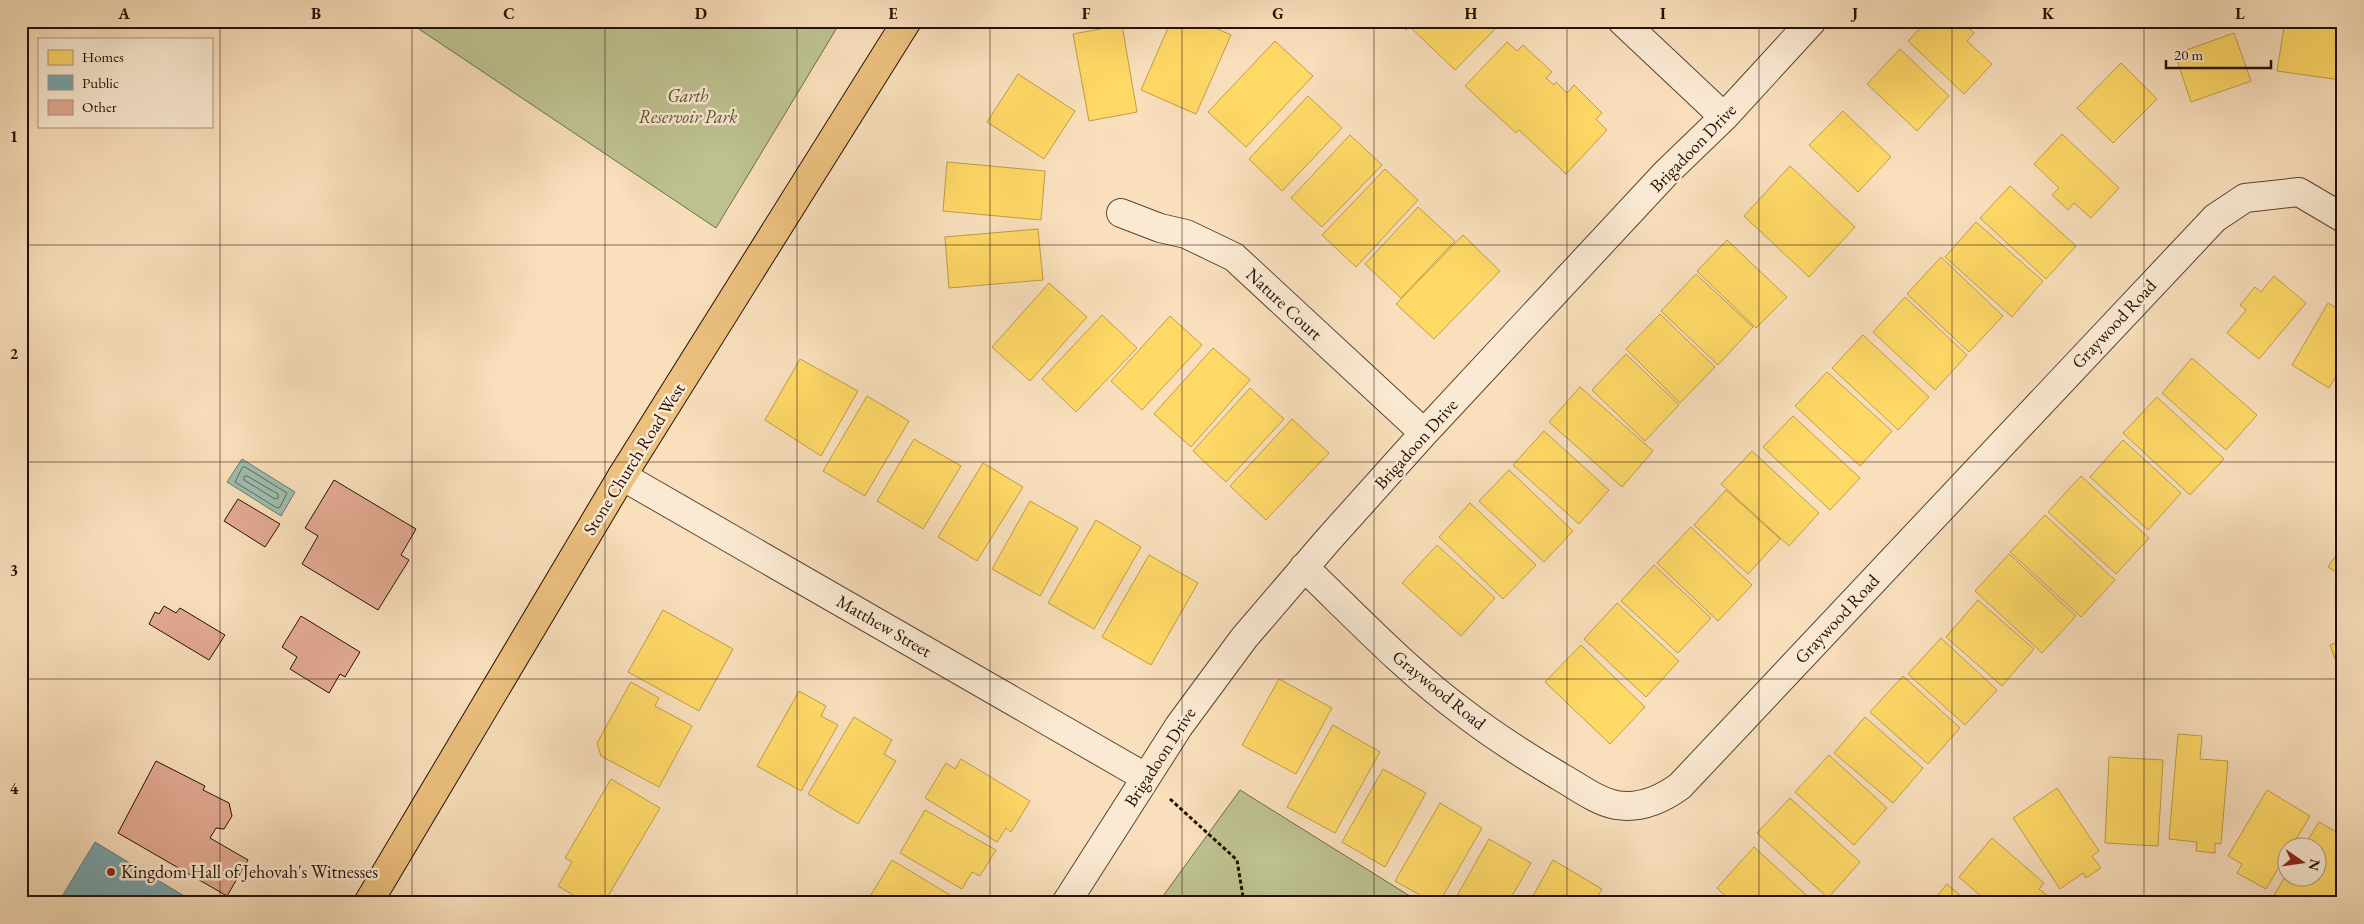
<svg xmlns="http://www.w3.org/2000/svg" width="2364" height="924" font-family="'EB Garamond',serif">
	<rect width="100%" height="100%" fill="#f9dfbc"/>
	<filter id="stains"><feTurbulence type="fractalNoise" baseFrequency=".004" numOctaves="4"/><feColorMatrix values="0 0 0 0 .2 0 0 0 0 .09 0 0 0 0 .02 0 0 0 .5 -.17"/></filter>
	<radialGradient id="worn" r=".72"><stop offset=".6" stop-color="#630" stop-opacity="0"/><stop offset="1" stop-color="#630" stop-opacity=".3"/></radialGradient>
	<path fill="#bec291" stroke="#72694a" d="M407,21h434l-125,207z
		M1240,790l181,113h-263z"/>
	<path fill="#9ebdaf" stroke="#6e786b" d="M242,459l53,33 -14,24 -54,-34z"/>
	<path fill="#ffd966" stroke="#be9d49" d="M1171,21h29l31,14 -35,79 -55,-24z
		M1397,21h96l5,5 -43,44 -46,-44 -3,4z
		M1927,21h20l5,5 5,-5h5l12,12 -7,8 25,23 -28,30 -56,-53z
		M2285,21l58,9 -2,50 -64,-9z
		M1122,25l15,87 -48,9 -16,-87z
		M2234,33l17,48 -60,21 -16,-48z
		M1275,41l38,35 -67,71 -38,-35z
		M1507,42l10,9 6,-6 29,27 -6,6 8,7 2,-3 11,11 7,-8 28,28 -6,6 11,11 -41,44 -47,-44 -3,3 -51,-47z
		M1900,49l49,47 -32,35 -50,-47z
		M2121,63l36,36 -44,44 -36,-35z
		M1018,74l57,37 -31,48 -57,-37z
		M1308,96l34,32 -60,63 -33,-32z
		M1843,111l48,46 -33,35 -49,-47z
		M2062,134l57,54 -28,30 -17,-15 -6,7 -16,-15 7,-7 -25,-24z
		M1350,135l32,30 -60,62 -31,-29z
		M947,162l98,9 -4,49 -98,-9z
		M1790,166l65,61 -46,50 -65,-61z
		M1385,169l33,31 -62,67 -34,-32z
		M2010,186l66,60 -30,33 -66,-61z
		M1418,207l37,34 -54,57 -36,-34z
		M1976,222l67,59 -31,36 -67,-60z
		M1038,229l5,51 -94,8 -4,-51z
		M1463,235l37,36 -66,68 -38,-35z
		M1727,240l60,57 -31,31 -59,-57z
		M1941,257l62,59 -34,36 -62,-58z
		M1696,274l57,53 -35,38 -57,-54z
		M2274,276l32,27 -47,56 -32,-26 19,-23 -6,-5 15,-18 6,5z
		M1049,283l38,34 -57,64 -38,-34z
		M1905,297l62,58 -32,35 -62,-58z
		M2328,303l15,9v52l-14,24 -37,-23z
		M1660,314l55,53 -35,36 -54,-54z
		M1102,315l35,33 -61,64 -34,-33z
		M1170,316l32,29 -60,65 -31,-29z
		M1863,335l66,62 -31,33 -66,-62z
		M1213,348l37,32 -59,67 -37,-33z
		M1626,354l53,51 -34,36 -53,-51z
		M2192,358l65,57 -31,35 -64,-57z
		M800,359l58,32 -37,65 -56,-36z
		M1827,372l65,59 -32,35 -65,-60z
		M1580,387l73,64 -31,36 -73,-65z
		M1250,388l34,31 -58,63 -33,-31z
		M867,396l42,25 -44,75 -42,-25z
		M2157,397l67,62 -34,36 -67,-62z
		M1793,416l67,62 -30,32 -67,-63z
		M1292,419l37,34 -63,67 -36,-34z
		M1544,431l65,59 -30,34 -66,-59z
		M914,439l47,27 -38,63 -46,-28z
		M2123,440l58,53 -33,37 -58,-53z
		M1752,451l67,62 -30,33 -68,-62z
		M983,463l40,24 -46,74 -39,-24z
		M1509,470l64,61 -29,31 -65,-61z
		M2081,476l68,62 -33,36 -68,-62z
		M1726,490l54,49 -32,35 -54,-49z
		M1030,501l48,27 -38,68 -48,-27z
		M1470,503l66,62 -33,34 -64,-62z
		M2045,515l70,65 -34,37 -71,-65z
		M1096,520l45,27 -47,82 -46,-26z
		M1691,527l61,58 -34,36 -61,-58z
		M1437,545l58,53 -34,38 -59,-53z
		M2343,545v31l-15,-9z
		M2009,554l67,62 -34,37 -67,-62z
		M1149,555l49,28 -47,82 -49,-28z
		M1654,565l57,53 -33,35 -57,-52z
		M1978,600l56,49 -32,37 -56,-49z
		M1617,603l62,58 -33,36 -62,-58z
		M663,610l70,39 -34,62 -71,-39z
		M1941,638l56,52 -32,35 -57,-51z
		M2343,640v41l-13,-36z
		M1581,645l64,62 -35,37 -65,-62z
		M1903,676l57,52 -32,36 -58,-52z
		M1279,679l53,29 -36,66 -54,-29z
		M631,682l28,16 -4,8 37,20 -33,61 -58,-31 -4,-13z
		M799,691l27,15 -5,10 17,9 -37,66 -44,-25z
		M854,717l38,23 -8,14 12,7 -38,63 -50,-30z
		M1865,717l58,51 -30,35 -59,-50z
		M1333,725l47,27 -45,81 -48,-26z
		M2178,734l24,2 -2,23 28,2 -7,83 -6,-1v10l-19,-2 1,-9 -28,-3z
		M1829,755l58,53 -33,37 -59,-53z
		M2109,757l54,3 -5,86 -53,-3z
		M961,759l69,42 -19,31 -5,-4 -9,14 -72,-44 21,-35 9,6z
		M1383,769l43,24 -41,74 -43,-25z
		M611,779l49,29 -56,95h-17l-29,-17 14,-24 -7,-4z
		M2057,788l42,63 -7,5 9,12 -15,10 -3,-5 -23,16 -47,-71z
		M2267,790l43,26 -18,30h-6v9l-20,34 -29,-16 5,-9 -14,-8z
		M1790,798l70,64 -32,36 -71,-65z
		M1440,803l42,25 -43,75h-5l-39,-22z
		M925,810l71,40 -16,26 -8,-4 -10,17 -62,-36z
		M2319,822l24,14v53l-9,14h-15l-5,-4 -2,4h-34l-6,-4 14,-24 30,1v-30h-12z
		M1992,838l52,45 -5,6 9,7 -6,7h-53l-30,-26z
		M1489,839l42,24 -23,40h-55z
		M1754,847l61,56h-82l-16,-15z
		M892,860l71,43h-97z
		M1553,860l49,29 -8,14h-65z
		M1947,884l22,19h-38z"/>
	<path fill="#76a5af" stroke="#5e787c" d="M95,842l99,60v1h-136z"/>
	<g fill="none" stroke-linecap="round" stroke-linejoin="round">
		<path stroke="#62665a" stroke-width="1" d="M245,467l42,26 -7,14 -3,1 -42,-26 7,-14z
			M247,476l31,18v4l-3,1 -31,-19v-3z"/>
	</g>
	<path fill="#e3aa93" stroke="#251004" d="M334,480l82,49 -15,26 8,5 -31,50 -76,-46 16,-28 -13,-8z
		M238,499l42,25 -15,23 -41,-26z
		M164,606l12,7 4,-5 45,27 -16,25 -60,-36 6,-12 4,2z
		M301,616l59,36 -15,25 -5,-3 -11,19 -39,-24 7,-12 -15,-10z
		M156,761l49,25 -2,4 26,13 3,13 -8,13 -8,-1 -6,10 38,22 -21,36 -109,-63z"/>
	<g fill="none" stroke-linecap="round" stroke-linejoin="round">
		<g stroke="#5a4432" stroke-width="30">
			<path id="minor" d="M1622,21l102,96
				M1121,213l39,15 26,6 48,23 190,176
				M622,476l523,301
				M1304,567c52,50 102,103 160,146 30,23 63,44 95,63 18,10 37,25 57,29 24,4 45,-5 64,-19l535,-568 30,-20 54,-6 44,26
				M1066,903l113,-177 65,-88 84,-98 96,-107 242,-260 58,-56 88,-96"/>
		</g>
		<g stroke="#251004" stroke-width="30">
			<path id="major" d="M368,903l254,-427 285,-455"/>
		</g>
		<path stroke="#251004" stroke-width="3" stroke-dasharray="4 2.5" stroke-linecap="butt" d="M1170,799l67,61 7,43"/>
		<use href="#minor" stroke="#fbead3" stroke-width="28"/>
		<use href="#major" stroke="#ecc07e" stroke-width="28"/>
	</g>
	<path fill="none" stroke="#251004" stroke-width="1" stroke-opacity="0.55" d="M220,21v882M412,21v882M605,21v882M797,21v882M990,21v882M1182,21v882M1374,21v882M1567,21v882M1759,21v882M1952,21v882M2144,21v882M21,245h2322M21,462h2322M21,679h2322"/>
	<circle fill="#8f2418" stroke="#fbead3" stroke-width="2" cx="111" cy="872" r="5"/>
	<g text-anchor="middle" stroke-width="5" stroke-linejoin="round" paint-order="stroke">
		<g font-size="18" font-style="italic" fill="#5b4e35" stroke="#fbead3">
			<text x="688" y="102">Garth<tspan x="688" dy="21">Reservoir Park</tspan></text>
		</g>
		<g font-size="18" fill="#251004" stroke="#fbead3">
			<text transform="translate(1693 148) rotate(-46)" y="6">Brigadoon Drive</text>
			<text transform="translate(1284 304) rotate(43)" y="6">Nature Court</text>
			<text transform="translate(2114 324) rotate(-47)" y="6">Graywood Road</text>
			<text transform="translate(1416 444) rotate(-48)" y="6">Brigadoon Drive</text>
			<text transform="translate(634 459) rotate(-58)" y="6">Stone Church Road West</text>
			<text transform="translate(1837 619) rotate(-47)" y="6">Graywood Road</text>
			<text transform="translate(884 626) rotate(30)" y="6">Matthew Street</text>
			<text transform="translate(1439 690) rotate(39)" y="6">Graywood Road</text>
			<text transform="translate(1160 757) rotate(-57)" y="6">Brigadoon Drive</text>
		</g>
		<g font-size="18" fill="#251004" stroke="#fbead3" text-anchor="start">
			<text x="121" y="878">Kingdom Hall of Jehovah's Witnesses</text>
		</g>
	</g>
	<rect width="2364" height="924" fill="none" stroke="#f9dfbc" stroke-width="55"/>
	<rect x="38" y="38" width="175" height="90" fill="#fbead3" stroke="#a59380"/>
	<rect x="48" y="50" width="25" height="15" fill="#ffd966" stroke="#a59380"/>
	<text x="82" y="62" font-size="15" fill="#251004">Homes</text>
	<rect x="48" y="75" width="25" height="15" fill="#76a5af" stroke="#a59380"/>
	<text x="82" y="88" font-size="15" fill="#251004">Public</text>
	<rect x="48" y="100" width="25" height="15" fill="#e3aa93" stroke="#a59380"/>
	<text x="82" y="112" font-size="15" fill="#251004">Other</text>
	<g transform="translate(2302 862) rotate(103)"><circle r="24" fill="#fbead3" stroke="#a59380"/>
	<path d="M0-4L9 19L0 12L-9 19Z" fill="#8f2418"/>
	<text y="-8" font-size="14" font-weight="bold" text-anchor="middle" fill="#251004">N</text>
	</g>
	<path d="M2166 60v8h105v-8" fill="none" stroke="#251004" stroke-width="2.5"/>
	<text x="2174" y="60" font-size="15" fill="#251004" stroke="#fbead3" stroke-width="4" paint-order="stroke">20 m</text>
	<rect x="28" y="28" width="2308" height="868" fill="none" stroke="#251004" stroke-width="2"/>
	<g font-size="16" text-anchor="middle" font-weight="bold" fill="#251004">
		<text x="124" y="19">A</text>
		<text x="316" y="19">B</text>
		<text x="509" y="19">C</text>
		<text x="701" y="19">D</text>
		<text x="893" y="19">E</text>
		<text x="1086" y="19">F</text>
		<text x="1278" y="19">G</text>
		<text x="1471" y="19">H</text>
		<text x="1663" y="19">I</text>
		<text x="1855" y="19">J</text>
		<text x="2048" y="19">K</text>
		<text x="2240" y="19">L</text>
		<text x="14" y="142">1</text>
		<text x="14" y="359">2</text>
		<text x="14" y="576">3</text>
		<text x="14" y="794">4</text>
	</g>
	<rect width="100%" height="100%" filter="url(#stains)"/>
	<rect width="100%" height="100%" fill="url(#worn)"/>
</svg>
